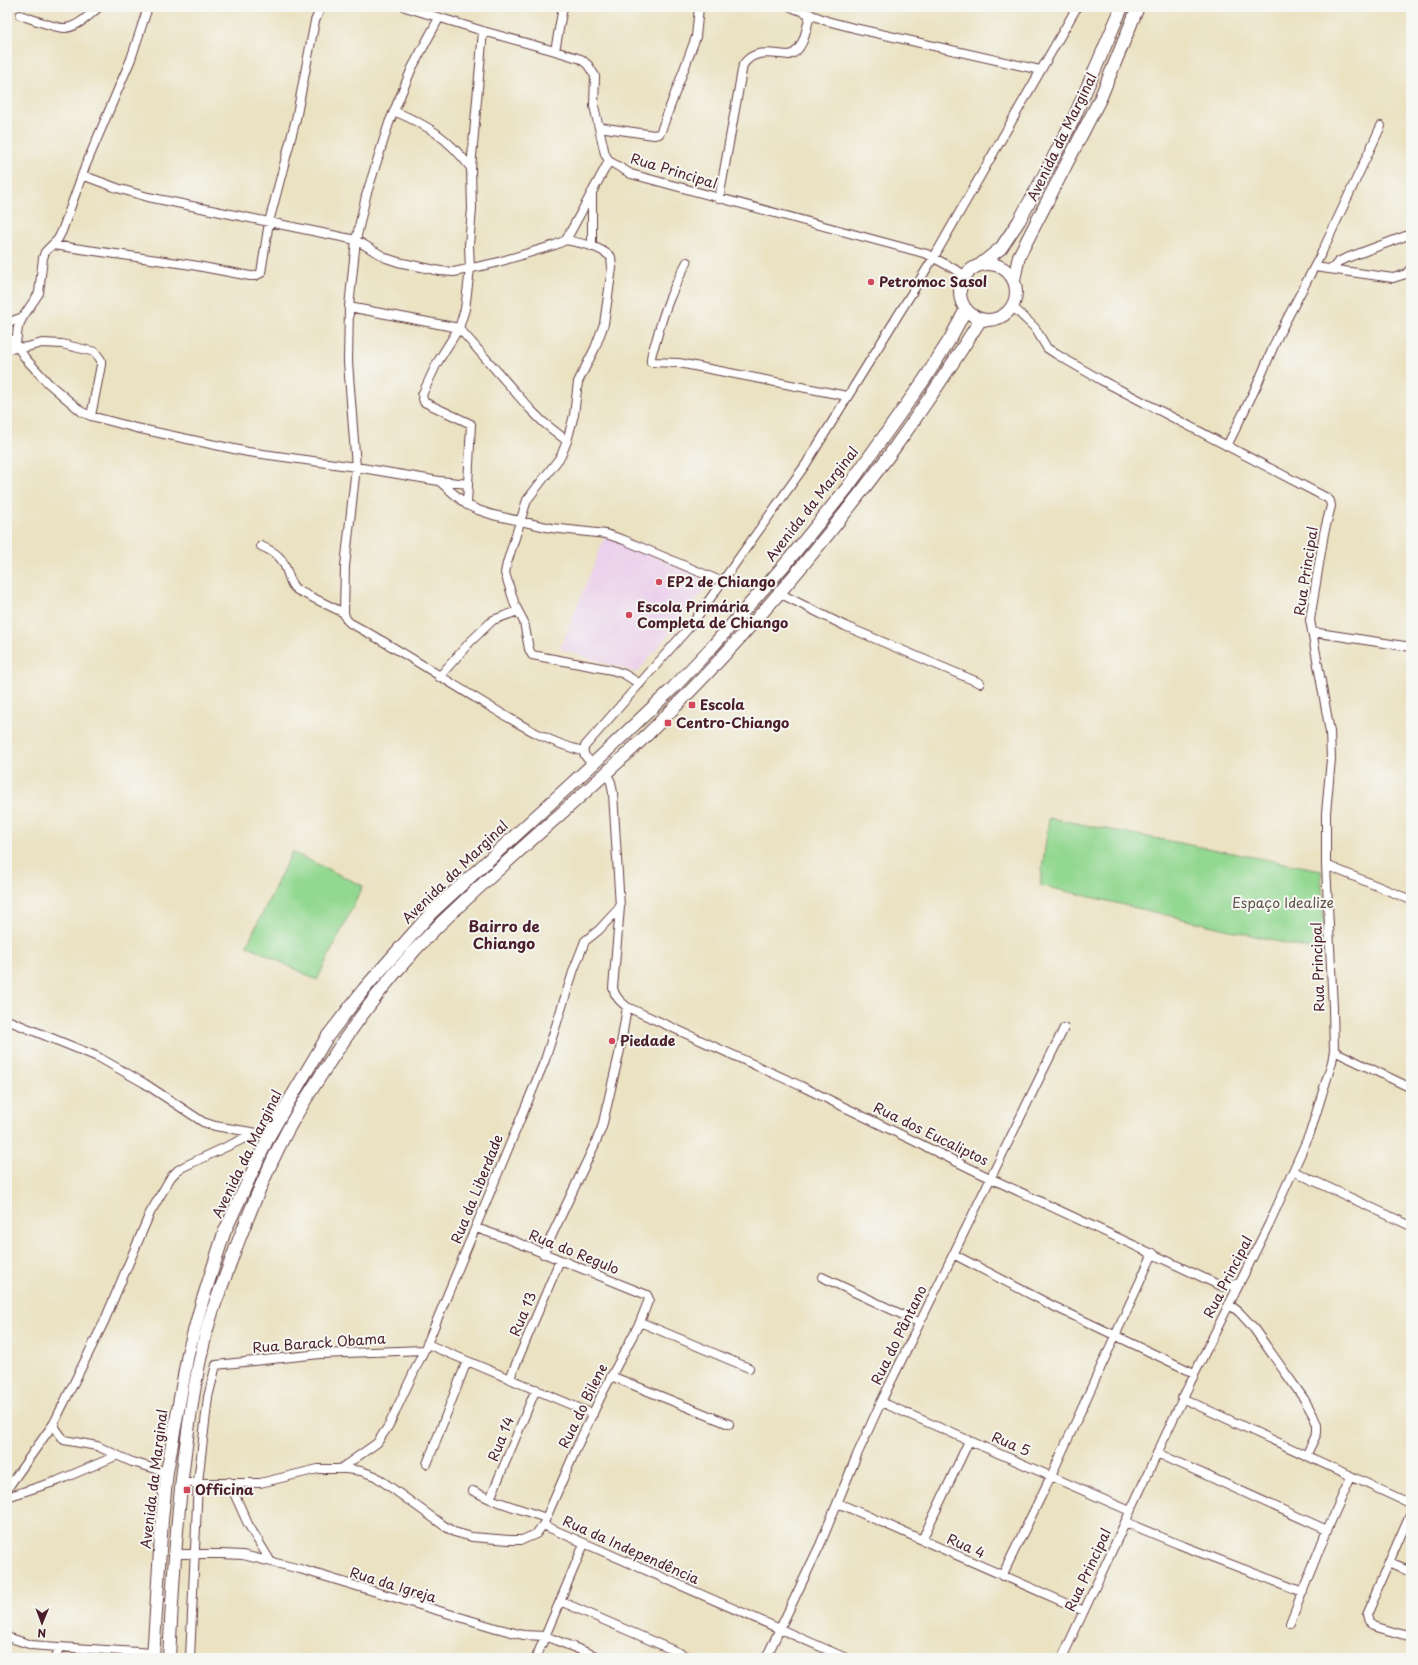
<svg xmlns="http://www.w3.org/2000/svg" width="1418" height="1665" font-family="'Playpen Sans',sans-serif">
	<rect width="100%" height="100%" fill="#f6f6f2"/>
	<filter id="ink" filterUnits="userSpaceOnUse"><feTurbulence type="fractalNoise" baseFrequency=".025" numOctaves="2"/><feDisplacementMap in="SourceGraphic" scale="8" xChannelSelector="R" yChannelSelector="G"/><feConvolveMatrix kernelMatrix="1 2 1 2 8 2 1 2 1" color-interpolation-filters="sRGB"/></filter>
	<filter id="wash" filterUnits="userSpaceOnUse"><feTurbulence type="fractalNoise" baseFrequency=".012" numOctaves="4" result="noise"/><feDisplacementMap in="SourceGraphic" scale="16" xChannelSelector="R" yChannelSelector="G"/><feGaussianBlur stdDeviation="0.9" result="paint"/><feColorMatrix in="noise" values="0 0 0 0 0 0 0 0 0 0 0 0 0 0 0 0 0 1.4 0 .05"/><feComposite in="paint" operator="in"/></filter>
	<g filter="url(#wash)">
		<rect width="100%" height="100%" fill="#ebe2c2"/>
		<path fill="#ebd1eb" d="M605,536l107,45 -75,92 -77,-24z"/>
		<path fill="#93d891" stroke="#6e7c5e" d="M1049,818l272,52 5,83 -286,-68z
			M292,852l71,34 -46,94 -70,-35z"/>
	</g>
	<g filter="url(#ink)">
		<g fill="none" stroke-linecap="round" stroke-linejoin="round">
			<g stroke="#623c42" stroke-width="10">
				<path id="street" d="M405,7l78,24 72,20 26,8 7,6 7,11 -1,30 11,48 4,7 22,13 296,80 38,21
					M791,7l36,14 27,7 186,42
					M20,15c9,3 37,14 45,13 13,-1 24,-13 34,-21
					M439,18l-27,50 -23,55 -23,73 -10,44 -7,67 -1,55 8,105 -11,99 -1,47 2,6 4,4c48,25 93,56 139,83 30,18 60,37 94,45
					M555,51l8,-44
					M394,111c35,15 53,26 77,57
					M599,127l55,8 5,-1 2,-3 35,-94 3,-30
					M82,175l35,13 31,9 208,43 30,18 12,4 42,9 14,1 41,-9 60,-18 11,-5 43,-79
					M592,192v55
					M719,199l24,-134c11,-17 29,-11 46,-10 15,-3 18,-29 21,-41
					M566,240c15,3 33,6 45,17l1,11 -8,56 -9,24 -17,34 -4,33 -7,26 -6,15 -34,44 -20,63 -2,10 10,32 9,17 5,27 3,6 80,15 12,4 16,10
					M53,245l139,20 58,11h5l6,-3 8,-51 27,-103 19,-98 6,-14
					M687,262c-15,28 -23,48 -31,79 -2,6 -6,15 -5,21l28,1 168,33
					M1315,267l78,11 13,-4 5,-6
					M1332,269l6,-7 6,-3 67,-25
					M1012,306l23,22 12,20 9,6 45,26 226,118 3,3 1,5 -7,27 -14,87 20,112 1,27 -5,54v52l7,143 1,43 -2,11 -22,71 -17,38 -24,53 -80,161 -127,273
					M349,307l110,21 71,81 13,13 24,19
					M7,323l16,-6
					M7,337l9,7 9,14 23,25 34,29 9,4 45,12 112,24 108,15 83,14 28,24 11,5 15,5 58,13 55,6 18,6 99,42
					M16,344l2,-17 5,-10 16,-24 4,-35 2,-6 13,-13 4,-8 23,-64 46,-108 17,-52
					M7,349l20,-2 15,-4 20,1 33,8 6,8v5l-10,51
					M1227,446l30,-61 21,-49 44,-84 59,-126
					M440,481l28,3
					M467,505l4,-81 -47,-22 -2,-7 15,-32 22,-35 6,-19 5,-40 -1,-24 3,-36 -1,-41 12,-137
					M261,546c18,8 22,12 28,31 2,6 3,9 8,13l47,23
					M779,593l66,33 135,57
					M1312,632l99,15
					M439,677l31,-35 23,-22 25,-9
					M593,764c-6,-6 -12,-9 -8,-18l107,-122 114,-160 128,-207 143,-250
					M606,773l5,9 2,11 7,114 -7,81c2,9 7,13 14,19l174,79 189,92 233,109
					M1326,865l85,35
					M7,1020l91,37 46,26 59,39 12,4 42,7
					M1334,1051l77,37
					M1293,1171l118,55
					M543,1254l52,-110 7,-17 18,-77 7,-43
					M953,1254l98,51 143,68
					M822,1277l98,46
					M1223,1287l17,-4
					M1229,1304l10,8 13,14 52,73 9,16 4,10v8l-11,23
					M640,1322l109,46
					M427,1344l166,70
					M611,1376l118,48
					M510,1378l50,-118
					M1182,1398l229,106
					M881,1402l249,109
					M54,1423l2,6 8,11 33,6 35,16 35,10
					M1157,1453l170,77
					M427,1464l40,-103
					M340,1469l37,-26 12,-18 38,-81 118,-284 29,-91 11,-28 14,-11 20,-22
					M229,1482l19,42 23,38
					M180,1483h80l58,-14h28l15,2 14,5 68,49 11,7 18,5 37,3h13l14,-6 7,-9 37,-85 23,-48 37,-70 9,-23 -2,-4 -136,-55 -35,-12
					M7,1489l47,-66 50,-101 46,-109 21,-36 7,-7 7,-4 71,-33
					M473,1491l17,8 56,19
					M7,1497l50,-16 59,-25
					M490,1499l46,-110
					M838,1503l246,108
					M1411,1512l-45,103 2,8 5,3 38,11
					M1125,1522l53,22 125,48
					M543,1525l303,133
					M922,1540l47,-99
					M174,1554h46l23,1 57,14 196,59 27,7 22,1 56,22
					M1389,1562l22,9
					M1002,1576l49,-100 102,-223
					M560,1601l131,57
					M1290,1623l37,-93 24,-53
					M7,1637l25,8 11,1 110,7
					M56,1658l3,-11
					M190,1658l8,-176 10,-85 8,-32 104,-11 104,-4
					M536,1658l48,-114
					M766,1658l54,-113 37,-90 24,-53 183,-374"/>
			</g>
			<g stroke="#623c42" stroke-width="14">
				<path id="primary" d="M981,264l20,-16 18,-27 22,-40 32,-61 49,-113
					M960 292a28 28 0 1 1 56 0a28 28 0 1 1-56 0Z
					M1014,280l5,-24 81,-157 38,-92
					M153,1658l9,-138 5,-48 21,-119 14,-51 22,-69 45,-97 20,-35 38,-64 37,-48 68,-77 161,-148 80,-76 38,-40 76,-86 60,-74 77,-108 26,-41 16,-30
					M169,1658c4,-76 8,-151 19,-227 5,-37 11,-75 22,-112 5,-18 13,-35 19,-53 16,-43 33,-86 54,-127 12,-24 27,-47 42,-70 32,-50 68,-98 110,-140 70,-69 146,-130 216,-198 86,-85 167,-180 239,-277 32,-44 62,-89 91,-135"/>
			</g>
			<use href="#street" stroke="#fff" stroke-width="8"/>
			<use href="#primary" stroke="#fff" stroke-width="12"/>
		</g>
	</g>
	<g fill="#d1495b" stroke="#f6f6f2" stroke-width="1.5">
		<circle cx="871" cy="282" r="4"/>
		<circle cx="659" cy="582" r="4"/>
		<circle cx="629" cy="615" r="4"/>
		<rect x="688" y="701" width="8" height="8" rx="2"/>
		<rect x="664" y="719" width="8" height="8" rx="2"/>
		<circle cx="612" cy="1041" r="4"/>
		<rect x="183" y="1486" width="8" height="8" rx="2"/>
	</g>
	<g text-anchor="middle" stroke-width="4" stroke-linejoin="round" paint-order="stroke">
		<g font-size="14" fill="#4a1f2b" stroke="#f6f6f2">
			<text transform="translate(1062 137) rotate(-64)" y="5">Avenida da Marginal</text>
			<text transform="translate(674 171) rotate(17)" y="5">Rua Principal</text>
			<text transform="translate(812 504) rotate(-52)" y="5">Avenida da Marginal</text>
			<text transform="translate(1306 571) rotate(-81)" y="5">Rua Principal</text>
			<text transform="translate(455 872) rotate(-44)" y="5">Avenida da Marginal</text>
			<text transform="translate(1318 967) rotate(-92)" y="5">Rua Principal</text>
			<text transform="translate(931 1134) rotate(26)" y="5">Rua dos Eucaliptos</text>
			<text transform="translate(247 1154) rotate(-64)" y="5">Avenida da Marginal</text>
			<text transform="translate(477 1189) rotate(-68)" y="5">Rua da Liberdade</text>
			<text transform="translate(574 1252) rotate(22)" y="5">Rua do Regulo</text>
			<text transform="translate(1228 1277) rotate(-63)" y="5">Rua Principal</text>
			<text transform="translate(523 1314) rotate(-67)" y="5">Rua 13</text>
			<text transform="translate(899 1335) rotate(-64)" y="5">Rua do Pântano</text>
			<text transform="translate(319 1343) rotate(-4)" y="5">Rua Barack Obama</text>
			<text transform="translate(583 1406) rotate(-64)" y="5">Rua do Bilene</text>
			<text transform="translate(501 1439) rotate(-68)" y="5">Rua 14</text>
			<text transform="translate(1011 1444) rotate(23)" y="5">Rua 5</text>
			<text transform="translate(154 1479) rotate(-83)" y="5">Avenida da Marginal</text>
			<text transform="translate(966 1546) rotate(24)" y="5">Rua 4</text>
			<text transform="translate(631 1550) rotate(24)" y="5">Rua da Independência</text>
			<text transform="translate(1088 1570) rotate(-65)" y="5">Rua Principal</text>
			<text transform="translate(393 1585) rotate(17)" y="5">Rua da Igreja</text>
		</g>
		<g font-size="14" font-weight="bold" fill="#4a1f2b" stroke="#f6f6f2" text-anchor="start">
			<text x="879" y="287">Petromoc Sasol</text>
			<text x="667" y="587">EP2 de Chiango</text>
			<text x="637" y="612">Escola Primária<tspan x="637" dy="16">Completa de Chiango</tspan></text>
			<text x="700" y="710">Escola</text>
			<text x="676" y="728">Centro-Chiango</text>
			<text x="620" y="1046">Piedade</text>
			<text x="195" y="1495">Officina</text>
		</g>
		<g font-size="14" fill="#60564a" stroke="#f6f6f2">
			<text x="1283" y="908">Espaço Idealize</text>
		</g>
		<g font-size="15" font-weight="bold" fill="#4a1f2b" stroke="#f6f6f2">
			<text x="504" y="932">Bairro de<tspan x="504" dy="17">Chiango</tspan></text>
		</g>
	</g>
	<rect width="1418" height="1665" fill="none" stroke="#f6f6f2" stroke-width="24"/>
	<g transform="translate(42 1623) rotate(181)" stroke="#f6f6f2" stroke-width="3" paint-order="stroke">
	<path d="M0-3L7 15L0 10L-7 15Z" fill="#4a1f2b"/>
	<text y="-6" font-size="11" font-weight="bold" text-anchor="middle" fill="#4a1f2b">N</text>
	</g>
</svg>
